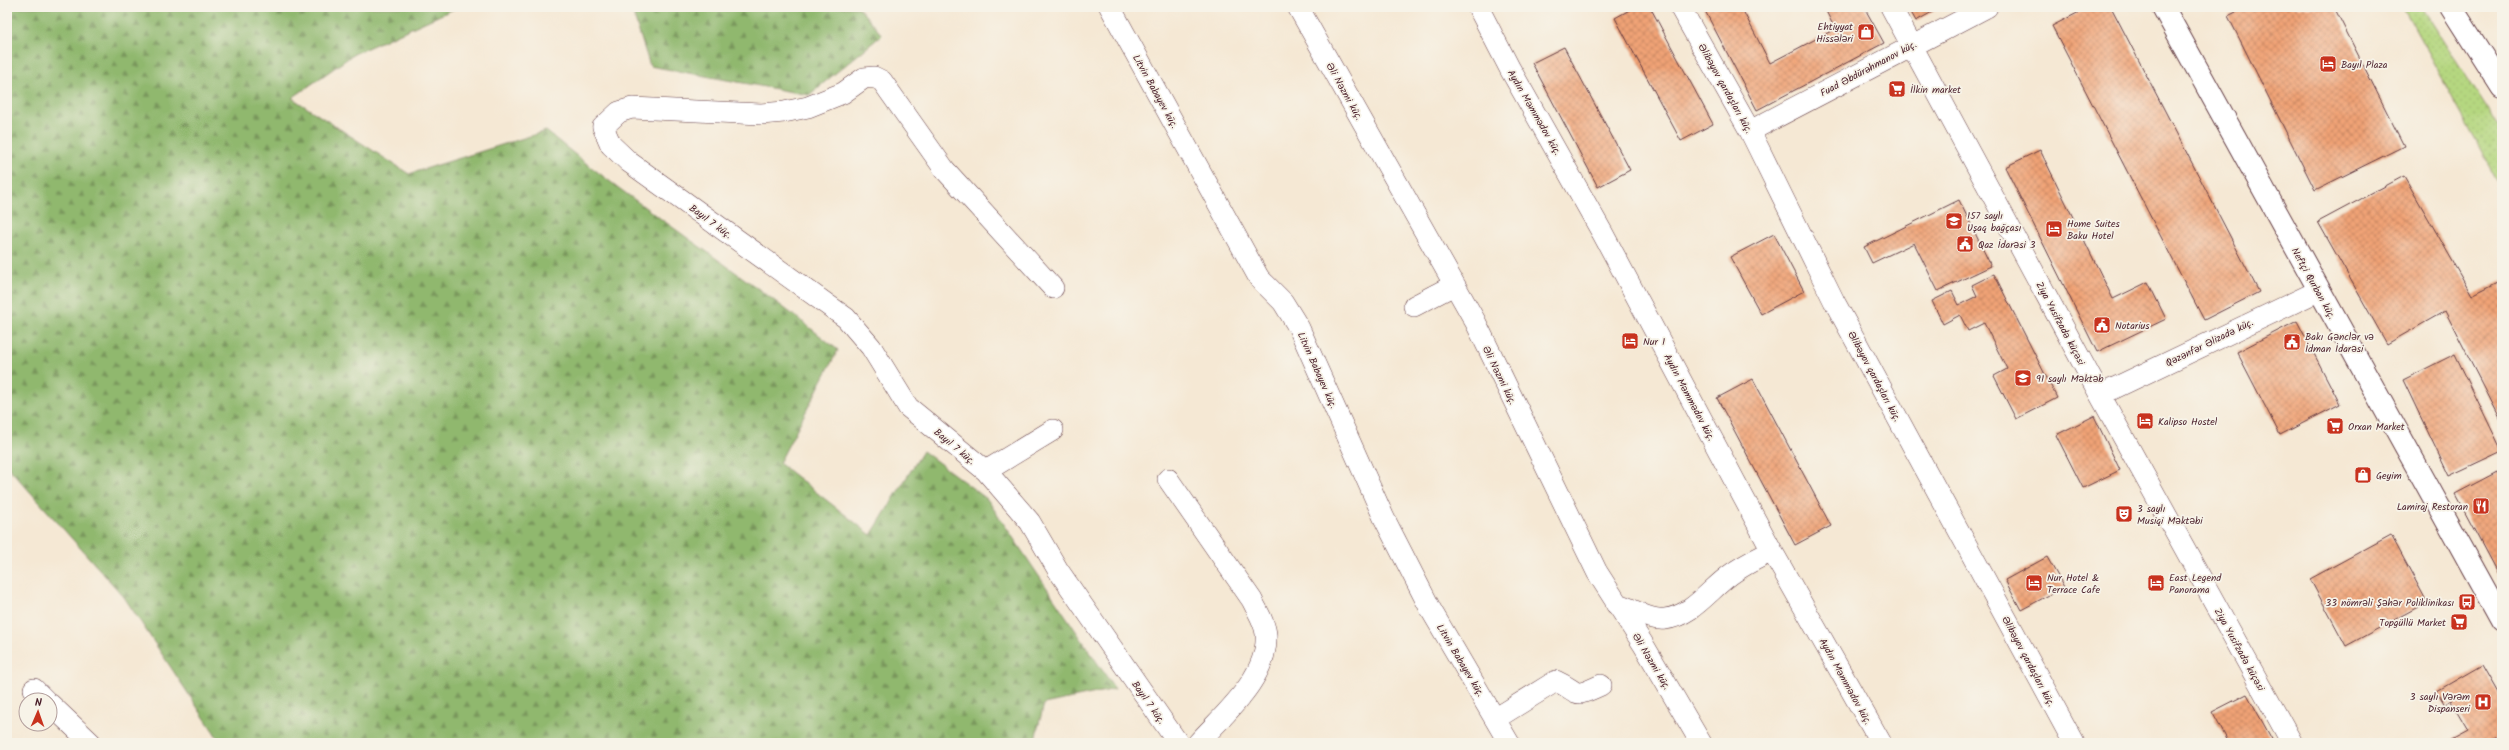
<svg xmlns="http://www.w3.org/2000/svg" width="2509" height="750" font-family="Kalam,sans-serif">
	<defs>
		<pattern id="grass-dots" width="8" height="8" patternUnits="userSpaceOnUse"><rect width="8" height="8" fill="#b5d780"/><path d="M2 2h.1M6 6h.1" fill="none" stroke="#9db86f" stroke-width="1.8" stroke-linecap="round"/></pattern>
		<pattern id="forest-firs" width="22" height="20" patternUnits="userSpaceOnUse"><rect width="22" height="20" fill="#90b86e"/><path d="M5 1l3.5 6h-7zM16 11l3.5 6h-7z" fill="#78955b"/></pattern>
		<pattern id="building-cross-hatch" width="8" height="8" patternUnits="userSpaceOnUse"><rect width="8" height="8" fill="#f0a376"/><path d="M0 0l8 8M0 8l8-8" fill="none" stroke="#c48461"/></pattern>
	</defs>
	<rect width="100%" height="100%" fill="#f7f3e8"/>
	<filter id="ink" filterUnits="userSpaceOnUse"><feTurbulence type="fractalNoise" baseFrequency=".025" numOctaves="2"/><feDisplacementMap in="SourceGraphic" scale="8" xChannelSelector="R" yChannelSelector="G"/><feConvolveMatrix kernelMatrix="1 2 1 2 8 2 1 2 1" color-interpolation-filters="sRGB"/></filter>
	<filter id="wash" filterUnits="userSpaceOnUse"><feTurbulence type="fractalNoise" baseFrequency=".012" numOctaves="4" result="noise"/><feDisplacementMap in="SourceGraphic" scale="16" xChannelSelector="R" yChannelSelector="G"/><feGaussianBlur stdDeviation="0.9" result="paint"/><feColorMatrix in="noise" values="0 0 0 0 0 0 0 0 0 0 0 0 0 0 0 0 0 1.4 0 .05"/><feComposite in="paint" operator="in"/></filter>
	<g filter="url(#wash)">
		<rect width="100%" height="100%" fill="#f5e8d4"/>
		<path fill="url(#grass-dots)" stroke="#807b56" d="M2403,7h19l80,125v57z"/>
		<path fill="url(#forest-firs)" stroke="#6d6c4c" d="M7,7h451l-104,47 -62,44 117,76 137,-43c93,78 198,142 292,219l-59,113 92,72 52,-84 64,48 128,190 -71,15 -10,39h-813l-97,-146 -117,-131z
			M631,7h227l24,28 -73,60 -159,-29z"/>
		<g id="blocks">
			<path fill="url(#building-cross-hatch)" d="M1635,7h15l63,117 -32,17 -66,-123z
				M1703,7h38l29,56 65,-34 -11,-22h40l20,36 -127,67z
				M1908,7h33l-25,14z
				M2089,7h22l148,285 -55,28 -152,-294z
				M2246,7h88l70,139 -89,44 -87,-174z
				M1564,47l66,123 -32,17 -66,-124z
				M2040,150l73,149 35,-17 18,37 -69,33 -92,-185z
				M2404,176l68,119 30,-15v142l-57,-111 -58,33 -69,-122z
				M1959,200l32,66 -53,25 -24,-48 -42,20 -8,-16z
				M1774,234l30,57 -43,23 -31,-57z
				M1994,274l63,124 -41,21 -22,-43 13,-7 -23,-46 -16,8 -8,-16 -17,9 -11,-23 20,-10 7,14 18,-9 -5,-11z
				M2297,321l43,83 -60,31 -43,-83z
				M2455,354l47,97 -53,25 -46,-96z
				M1753,379l78,147 -36,19 -78,-147z
				M2094,416l26,54 -37,18 -27,-53z
				M2497,472l5,9v101l-47,-88z
				M2391,535l36,67 -81,44 -36,-67z
				M2047,557l17,30 -43,23 -16,-30z
				M2482,665l20,35v36l-13,7h-45l24,-13 -17,-29 -6,4 -8,-14z
				M2247,694l27,49h-45l-17,-31z"/>
		</g>
	</g>
	<g filter="url(#ink)">
		<use href="#blocks" fill-opacity="0" stroke="#643d44" stroke-width="1"/>
		<g fill="none" stroke-linecap="round" stroke-linejoin="round">
			<g stroke="#643d44" stroke-width="22">
				<path id="minor" d="M1110,7l149,271 24,24 16,26 85,190 47,92 78,133
					M1298,7l177,314 122,251 46,72 58,99
					M1478,7l32,62 93,165 169,317 109,192
					M1680,7l70,124 84,170 240,442
					M1891,7l209,388 192,348
					M1750,131l237,-124
					M1053,288l-108,-118 -63,-89 -8,-4 -10,1 -21,15 -35,14 -24,5 -23,2 -129,-6 -13,4 -16,15 8,18 18,17 217,156 25,29 37,60 78,64 44,51 28,48 120,173
					M1414,306l40,-21
					M2100,395l218,-104
					M986,471l67,-41
					M1168,479l84,121c5,11 13,22 14,34 3,43 -42,80 -68,109
					M1616,604c17,3 31,17 49,15 27,-3 44,-29 65,-44 13,-10 28,-17 42,-24
					M34,689l11,11
					M50,704l41,39
					M1495,719l61,-38c26,12 15,18 45,4"/>
			</g>
			<g stroke="#643d44" stroke-width="24">
				<path id="tertiary" d="M2163,7l339,614"/>
			</g>
			<g stroke="#643d44" stroke-width="24">
				<path id="trunk" d="M2451,7l51,80"/>
			</g>
			<use href="#minor" stroke="#fff" stroke-width="21"/>
			<use href="#tertiary" stroke="#fff" stroke-width="22"/>
			<use href="#trunk" stroke="#fff" stroke-width="22"/>
		</g>
	</g>
	<defs>
		<g id="shop-square" transform="scale(0.9)"><rect x="-9" y="-9" width="18" height="18" rx="4" fill="#c8321e" stroke="#f7f3e8"/><path d="M-5-2.5h2.3a2.7 3.5 0 0 1 5.4 0H5L5.5 6h-11ZM-1.5-2.5h3a1.5 2.3 0 0 0-3 0Z" fill="#fff"/></g>
		<g id="hotel-square" transform="scale(0.9)"><rect x="-9" y="-9" width="18" height="18" rx="4" fill="#c8321e" stroke="#f7f3e8"/><path d="M-6-4.5h1.5V1H6V5H4.5V3h-9V5H-6ZM-4 0a1.8 1.8 0 1 1 3.6 0ZM.5 0V-2.5h3Q6-2.5 6 0Z" fill="#fff"/></g>
		<g id="supermarket-square" transform="scale(0.9)"><rect x="-9" y="-9" width="18" height="18" rx="4" fill="#c8321e" stroke="#f7f3e8"/><path d="M-6-5.5h2.5l.6 2H6L4.5 2H-2.5L-4.4-4H-6ZM-1.5 3.2a1.3 1.3 0 1 0 .1 0ZM3 3.2a1.3 1.3 0 1 0 .1 0Z" fill="#fff"/></g>
		<g id="school-square" transform="scale(0.9)"><rect x="-9" y="-9" width="18" height="18" rx="4" fill="#c8321e" stroke="#f7f3e8"/><path d="M0-5L7-2L0 1L-7-2ZM-4 1L0 2.5L4 1V4Q0 6-4 4Z" fill="#fff"/></g>
		<g id="civic-square" transform="scale(0.9)"><rect x="-9" y="-9" width="18" height="18" rx="4" fill="#c8321e" stroke="#f7f3e8"/><path d="M-.6-6.5H3V-4.5H.6V-3L4-1V1h2V6H-6V1h2V-1L-.6-3ZM-1.2 2.5V6h2.4V2.5Z" fill="#fff"/></g>
		<g id="restaurant-square" transform="scale(0.9)"><rect x="-9" y="-9" width="18" height="18" rx="4" fill="#c8321e" stroke="#f7f3e8"/><path d="M-5-6h1v4h1v-4h1v4h1v-4h1v5L-1.5 .5V6h-2V.5L-5-1ZM5-6V6H3V1.5H1.5Q1.5-4 5-6Z" fill="#fff"/></g>
		<g id="theatre-square" transform="scale(0.9)"><rect x="-9" y="-9" width="18" height="18" rx="4" fill="#c8321e" stroke="#f7f3e8"/><path d="M-5-5.5Q0-4 5-5.5V0Q5 5 0 6Q-5 5-5 0ZM-3.3-2.5H-1v1.5H-3.3ZM1-2.5H3.3v1.5H1ZM-2.8 1Q0 5.5 2.8 1Z" fill="#fff"/></g>
		<g id="bus-square" transform="scale(0.9)"><rect x="-9" y="-9" width="18" height="18" rx="4" fill="#c8321e" stroke="#f7f3e8"/><path d="M-5-6H5V4H4V6H2V4H-2V6H-4V4H-5ZM-3.5-4V0h7V-4ZM-3.5 1.2v1.5H-2V1.2ZM2 1.2v1.5H3.5V1.2Z" fill="#fff"/></g>
		<g id="hospital-square" transform="scale(0.9)"><rect x="-9" y="-9" width="18" height="18" rx="4" fill="#c8321e" stroke="#f7f3e8"/><path d="M-5-5h3v3.5h4V-5h3V5h-3V1.5h-4V5h-3Z" fill="#fff"/></g>
	</defs>
	<g fill-rule="evenodd">
		<use href="#shop-square" x="1866" y="32"/>
		<use href="#hotel-square" x="2328" y="64"/>
		<use href="#supermarket-square" x="1897" y="89"/>
		<use href="#school-square" x="1954" y="221"/>
		<use href="#hotel-square" x="2054" y="229"/>
		<use href="#civic-square" x="1965" y="244"/>
		<use href="#civic-square" x="2102" y="325"/>
		<use href="#hotel-square" x="1630" y="341"/>
		<use href="#civic-square" x="2292" y="342"/>
		<use href="#school-square" x="2023" y="378"/>
		<use href="#hotel-square" x="2145" y="421"/>
		<use href="#supermarket-square" x="2335" y="426"/>
		<use href="#shop-square" x="2363" y="475"/>
		<use href="#restaurant-square" x="2481" y="506"/>
		<use href="#theatre-square" x="2124" y="514"/>
		<use href="#hotel-square" x="2034" y="583"/>
		<use href="#hotel-square" x="2156" y="583"/>
		<use href="#bus-square" x="2467" y="602"/>
		<use href="#supermarket-square" x="2459" y="622"/>
		<use href="#hospital-square" x="2483" y="702"/>
	</g>
	<g text-anchor="middle" stroke-width="3.5" stroke-linejoin="round" paint-order="stroke">
		<g font-size="10" fill="#4a1f2b" stroke="#f7f3e8" text-anchor="start">
			<text x="1853" y="30" text-anchor="end">Ehtiyyat<tspan x="1853" dy="12">Hissələri</tspan></text>
			<text x="2341" y="68">Bayıl Plaza</text>
			<text x="1910" y="93">İlkin market</text>
			<text x="1967" y="219">157 saylı<tspan x="1967" dy="12">Uşaq bağçası</tspan></text>
			<text x="2067" y="227">Home Suites<tspan x="2067" dy="12">Baku Hotel</tspan></text>
			<text x="1978" y="248">Qaz İdarəsi 3</text>
			<text x="2115" y="329">Notarius</text>
			<text x="2305" y="340">Bakı Gənclər və<tspan x="2305" dy="12">İdman İdarəsi</tspan></text>
			<text x="1643" y="345">Nur 1</text>
			<text x="2036" y="382">91 saylı Məktəb</text>
			<text x="2158" y="425">Kalipso Hostel</text>
			<text x="2348" y="430">Orxan Market</text>
			<text x="2376" y="479">Geyim</text>
			<text x="2468" y="510" text-anchor="end">Lamiraj Restoran</text>
			<text x="2137" y="512">3 saylı<tspan x="2137" dy="12">Musiqi Məktəbi</tspan></text>
			<text x="2047" y="581">Nur Hotel &amp;<tspan x="2047" dy="12">Terrace Cafe</tspan></text>
			<text x="2169" y="581">East Legend<tspan x="2169" dy="12">Panorama</tspan></text>
			<text x="2454" y="606" text-anchor="end">33 nömrəli Şəhər Poliklinikası</text>
			<text x="2446" y="626" text-anchor="end">Topgüllü Market</text>
			<text x="2470" y="700" text-anchor="end">3 saylı Vərəm<tspan x="2470" dy="12">Dispanseri</tspan></text>
		</g>
		<g font-size="10" fill="#4a1f2b" stroke="#f7f3e8">
			<text transform="translate(1868 68) rotate(-28)" y="4">Fuad Əbdürəhmanov küç.</text>
			<text transform="translate(1726 88) rotate(61)" y="4">Əlibəyov qardaşları küç.</text>
			<text transform="translate(1156 91) rotate(61)" y="4">Litvin Babayev küç.</text>
			<text transform="translate(1345 91) rotate(61)" y="4">Əli Nəzmi küç.</text>
			<text transform="translate(1535 112) rotate(60)" y="4">Aydın Məmmədov küç.</text>
			<text transform="translate(711 221) rotate(36)" y="4">Bayıl 7 küç.</text>
			<text transform="translate(2314 283) rotate(61)" y="4">Neftçi Qurban küç.</text>
			<text transform="translate(2061 323) rotate(62)" y="4">Ziya Yusifzadə küçəsi</text>
			<text transform="translate(2209 342) rotate(-26)" y="4">Qəzənfər Əlizadə küç.</text>
			<text transform="translate(1318 370) rotate(66)" y="4">Litvin Babayev küç.</text>
			<text transform="translate(1500 375) rotate(64)" y="4">Əli Nəzmi küç.</text>
			<text transform="translate(1875 376) rotate(62)" y="4">Əlibəyov qardaşları küç.</text>
			<text transform="translate(1690 397) rotate(62)" y="4">Aydın Məmmədov küç.</text>
			<text transform="translate(955 446) rotate(40)" y="4">Bayıl 7 küç.</text>
			<text transform="translate(2240 649) rotate(61)" y="4">Ziya Yusifzadə küçəsi</text>
			<text transform="translate(1461 660) rotate(59)" y="4">Litvin Babayev küç.</text>
			<text transform="translate(1652 661) rotate(59)" y="4">Əli Nəzmi küç.</text>
			<text transform="translate(2029 661) rotate(62)" y="4">Əlibəyov qardaşları küç.</text>
			<text transform="translate(1846 681) rotate(61)" y="4">Aydın Məmmədov küç.</text>
			<text transform="translate(1149 702) rotate(55)" y="4">Bayıl 7 küç.</text>
		</g>
	</g>
	<rect width="2509" height="750" fill="none" stroke="#f7f3e8" stroke-width="24"/>
	<g transform="translate(38 712) rotate(2)"><circle r="19" fill="#f7f3e8" stroke="#b29e9c"/>
	<path d="M0-3L7 15L0 10L-7 15Z" fill="#c8321e"/>
	<text y="-6" font-size="11" font-weight="bold" text-anchor="middle" fill="#4a1f2b">N</text>
	</g>
</svg>
